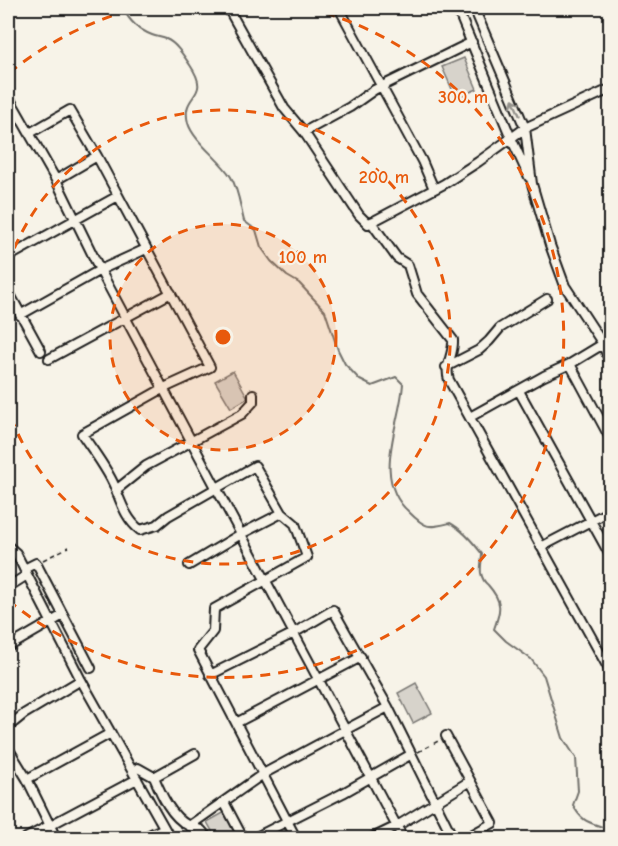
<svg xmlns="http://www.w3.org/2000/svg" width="618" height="846" font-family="'Comic Neue',sans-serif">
	<rect width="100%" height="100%" fill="#f7f3e8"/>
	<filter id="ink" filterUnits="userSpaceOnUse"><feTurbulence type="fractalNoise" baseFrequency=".0167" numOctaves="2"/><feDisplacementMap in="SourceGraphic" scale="12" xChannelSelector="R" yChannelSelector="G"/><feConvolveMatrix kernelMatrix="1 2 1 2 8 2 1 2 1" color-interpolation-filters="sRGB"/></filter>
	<g filter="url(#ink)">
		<path fill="#d7d3cb" stroke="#7a7874" stroke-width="1.5" d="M464,58l13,31 -21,9 -14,-31z
			M233,371l15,27 -17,10 -16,-27z
			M416,683l16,30 -19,10 -15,-30z
			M225,812l15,26h-24l-9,-16z"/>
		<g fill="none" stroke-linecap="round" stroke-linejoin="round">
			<path stroke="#72716c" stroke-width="2" d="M123,8c6,13 16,22 29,27 5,2 9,2 14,4 10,4 18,17 24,26 23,34 -10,27 -2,58 5,18 33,37 43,54 8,14 9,29 13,44l12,9 5,17 10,14 16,15 12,7 26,28 13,39 7,14 15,16 12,6 24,-9 7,7c-3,42 -32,94 6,128 17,17 19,16 41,11 13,7 23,19 32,31 0,6 -2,13 -1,19 1,5 3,9 7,12 15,17 13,25 6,44l12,12 25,18 13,17 19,62 13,20 2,33 -5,14c10,20 20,17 37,25"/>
			<g stroke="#1c1c1c" stroke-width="12">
				<path id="minor" d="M228,8l56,100 20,24 55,83 9,9 76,-40 34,-22 47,-34 85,-39
					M339,8l83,153 12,28
					M457,8l54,130 18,39
					M474,8l51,120 7,56 18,61 15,41 38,58 7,19
					M8,96l48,84 44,90 303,568
					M304,132l46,-25 24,-17 98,-48
					M30,133l40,-23 27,46 113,211 -46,21 -82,46c11,17 28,38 34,56 6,15 11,30 24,40l17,-5 11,-9 87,-50 27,47 13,11 12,33 -93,52 -1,22 -15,19 98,188
					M56,180l41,-24
					M371,222l26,36 11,7 9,29 36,46c1,15 -9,25 -4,40l161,291
					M8,257l110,-61
					M8,291l33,60
					M20,315l80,-45 46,-21
					M49,359l122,-66
					M570,364l40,74
					M446,367l33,-17 10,-9 11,-13 47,-29
					M519,391l91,164
					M470,417l74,-41 26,-12 33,-20
					M116,490l30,-24 96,-52 11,-12v-8
					M8,546l8,7 65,127 89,158
					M541,547l69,-36
					M189,565l52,-31 41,-21
					M24,569l12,-6 55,105
					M8,587l19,-12
					M8,647l55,-32
					M210,675l82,-41 41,-24 55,97 65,131
					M236,723l125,-66
					M8,727l16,-13 57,-34
					M446,736l47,87 -27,15
					M8,748l19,31 29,59
					M133,771l5,-3 16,9 41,-23
					M154,777c7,17 17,40 35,49l74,-52 125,-67
					M27,779l84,-46
					M224,802l19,36
					M189,826l12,4 7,8
					M26,838l111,-59
					M143,838l21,-10
					M254,838l89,-45 67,-38
					M372,838l25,-12 73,-45"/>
			</g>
			<path stroke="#1c1c1c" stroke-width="1.5" stroke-dasharray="4.5 4.5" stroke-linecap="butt" d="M43,560l26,-13
				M418,752l22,-12"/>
			<use href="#minor" stroke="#f7f3e8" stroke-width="8"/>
		</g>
		<defs><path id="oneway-shaft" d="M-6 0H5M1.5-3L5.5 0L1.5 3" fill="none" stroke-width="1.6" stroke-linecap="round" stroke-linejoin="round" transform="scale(1.5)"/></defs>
		<use stroke="#94928c" href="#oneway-shaft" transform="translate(516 107) rotate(-113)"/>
	</g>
	<circle cx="223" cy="337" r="113" fill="#e8590c" fill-opacity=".12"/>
	<g fill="none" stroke="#e8590c" stroke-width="3" stroke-dasharray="10 8">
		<circle cx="223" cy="337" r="113"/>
		<path d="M8 265A227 227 0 1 1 8 409"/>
		<path d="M9 73A340 340 0 0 1 138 8M308 8A340 340 0 1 1 9 601"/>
	</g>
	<circle cx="223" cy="337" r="9" fill="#e8590c" stroke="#f7f3e8" stroke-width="3"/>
	<g font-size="18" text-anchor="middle" font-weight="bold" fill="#e8590c" stroke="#f7f3e8" stroke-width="4.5" stroke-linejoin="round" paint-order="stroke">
		<text x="463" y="103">300 m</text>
		<text x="384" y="183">200 m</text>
		<text x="303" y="263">100 m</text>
	</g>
	<rect width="618" height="846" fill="none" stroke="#f7f3e8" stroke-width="30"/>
	<rect x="15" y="15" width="588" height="816" fill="none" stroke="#1c1c1c" stroke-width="2" filter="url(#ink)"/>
</svg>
